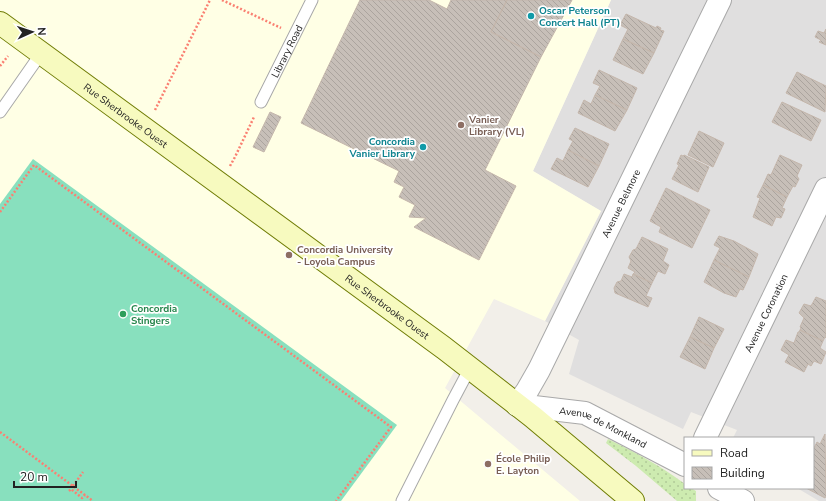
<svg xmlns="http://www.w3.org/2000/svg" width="826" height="501" font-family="'Nunito Sans',sans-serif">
	<defs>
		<pattern id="grass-dots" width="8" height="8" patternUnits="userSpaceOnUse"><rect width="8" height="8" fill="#cdebb0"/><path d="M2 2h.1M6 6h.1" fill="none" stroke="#b0c997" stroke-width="1.8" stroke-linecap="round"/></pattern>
		<pattern id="building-back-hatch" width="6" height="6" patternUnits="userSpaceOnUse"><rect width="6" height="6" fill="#c7bfb8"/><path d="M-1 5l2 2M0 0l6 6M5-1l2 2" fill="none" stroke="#aba49e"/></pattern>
	</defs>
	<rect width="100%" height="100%" fill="#f2efe9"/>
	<path fill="#e0dfdf" d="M611,0h215v501h-7l-22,-13h16v-50h-80l4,-8 -46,-18 -8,17 -114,-55 10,-34 -34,-19 56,-110 -68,-40z"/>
	<path fill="#ffffe5" d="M0,0h611l-78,171 68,40 -56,110 -51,-22 -49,89 135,113h-580z"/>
	<path fill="url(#grass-dots)" d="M608,439c27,13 53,27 77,45v4h6l5,3v10h-19l-41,-35 -30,-23z"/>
	<path fill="#88e0be" d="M33,159l364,266 -56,76h-341v-297z"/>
	<path fill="url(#building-back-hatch)" stroke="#c4b6ab" d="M360,0h69l18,9 4,-9h56l-16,32 50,25 -56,113 31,16 -37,74 -65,-33 12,-9 -17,-1 6,-12 -16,-8 5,-10 -10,-5 5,-11 -98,-48z
		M507,0h65l-31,57 -50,-25z
		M626,14l30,14 1,-2 4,2 -1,2 4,1 -10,22 -31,-14 5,-10 -8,-4z
		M826,29v16l-7,-3 2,-2 -6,-3 3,-6 6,2z
		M623,39l31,14 -11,21 -30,-14z
		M599,70l38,18 -10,22 -32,-15 5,-9 -7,-3z
		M797,72l29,14 -1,26 -39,-19z
		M595,95l32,15 -12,21 -37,-18 6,-13 7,4z
		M782,102l39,18 -10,21 -39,-19z
		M270,112l11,5 -17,35 -11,-5z
		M575,128l34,16 -10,22 -31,-16 5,-9 -4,-2z
		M699,131l25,12 -11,24 -25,-12z
		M568,150l31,16 -11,21 -37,-18 6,-11 6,3z
		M681,155l2,1 1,-1 25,12 -11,25 -26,-13 7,-14 -2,-1z
		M780,155l22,10 -5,11 2,3 -4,8 -2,-1 -6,11 -24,-12 5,-11 3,1z
		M763,185l24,12 -5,11 3,1 -4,9 -5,-1 -4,9 -19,-9 7,-19 -3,-1z
		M666,188l44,22 -18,38 -33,-16 2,-5 -11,-6z
		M719,236l15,5 24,13 -9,23 -35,-17 6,-12 -6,-3z
		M642,237l26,12 -5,12 6,4 -4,9 -7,-3 -6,12 -19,-9 2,-2 -7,-4 3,-7 -2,-4 4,-7 3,-1z
		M714,260l35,17 -6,13 -3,-1 -4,8 -12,-4 -20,-11z
		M624,274l8,3 1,-3 19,9 -6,13 6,2 -4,9 -33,-14 -1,-5 3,-6 4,-1z
		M816,297l10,4v37l-1,-1 -2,4 -23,-11 1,-2 -1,-1 4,-9 -5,-5 5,-9 7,2z
		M699,317l25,12 -10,19 -24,-11z
		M800,330l23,11 -3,7 6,4 -5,12 -7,-3 -3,5 -3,-2 -4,8 -19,-10 4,-7 -8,-5 5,-10 8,3 4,-11h1z
		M690,337l24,11 -9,21 -25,-12z
		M825,434l1,62 -1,2 -19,-10h7v-38l4,-8 3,2z"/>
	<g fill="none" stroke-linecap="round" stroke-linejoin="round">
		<g stroke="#a9a9a9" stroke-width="13">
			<g id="service">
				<path id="s1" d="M261,102l51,-102"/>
				<path d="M0,112l42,-60"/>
				<path d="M402,501l51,-101 17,-32"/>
			</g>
		</g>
		<g stroke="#a9a9a9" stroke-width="24">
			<g id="minor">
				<path id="s2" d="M517,405l10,-14 12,-21 181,-370"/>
				<path id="s3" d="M705,438l121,-249"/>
			</g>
		</g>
		<g stroke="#a9a9a9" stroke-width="24">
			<g id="tertiary">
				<path id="s4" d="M517,405l68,8 100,52"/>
				<path d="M719,488l24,13"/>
			</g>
		</g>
		<g stroke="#707d05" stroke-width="24">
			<g id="secondary">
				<path id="s5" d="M0,23l444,325 89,69 100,84"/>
			</g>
		</g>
		<path stroke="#fa8072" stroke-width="2.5" stroke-dasharray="2 2" stroke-linecap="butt" d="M222,0l59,28
			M0,66l8,-10
			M155,110l55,-110
			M230,166l5,-9 19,-40
			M0,212l34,-47 357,262 -55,74
			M0,432l93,69
			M73,486l10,-14
			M69,491l2,-2 11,9 3,-3"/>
		<use href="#service" stroke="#fff" stroke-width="11"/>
		<use href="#minor" stroke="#fff" stroke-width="22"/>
		<use href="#tertiary" stroke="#fff" stroke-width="22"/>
		<use href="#secondary" stroke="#f7fabf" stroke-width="22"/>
	</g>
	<g fill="#0f9aa8" stroke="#fff" stroke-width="1.5">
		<circle cx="531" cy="16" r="4"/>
		<circle cx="423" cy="147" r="4"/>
	</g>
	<g fill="#8d6e63" stroke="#fff" stroke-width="1.5">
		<circle cx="461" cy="125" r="4"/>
		<circle cx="289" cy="255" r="4"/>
		<circle cx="488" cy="464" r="4"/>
	</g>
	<circle fill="#2e9e5b" stroke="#fff" stroke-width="1.5" cx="123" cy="314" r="4"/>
	<g text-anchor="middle" stroke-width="3.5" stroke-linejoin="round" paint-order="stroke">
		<g font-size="10" font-weight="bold" fill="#0d838f" stroke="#fff" text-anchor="start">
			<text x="539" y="14">Oscar Peterson<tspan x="539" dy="12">Concert Hall (PT)</tspan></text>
			<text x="415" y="145" text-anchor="end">Concordia<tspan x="415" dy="12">Vanier Library</tspan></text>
		</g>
		<g font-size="10" fill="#222" stroke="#fff">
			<text dy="4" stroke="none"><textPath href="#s1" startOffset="57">Library Road</textPath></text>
			<text dy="4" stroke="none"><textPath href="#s5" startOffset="156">Rue Sherbrooke Ouest</textPath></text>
			<text dy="4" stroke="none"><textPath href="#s2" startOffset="227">Avenue Belmore</textPath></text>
			<text dy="4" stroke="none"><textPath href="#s5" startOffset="480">Rue Sherbrooke Ouest</textPath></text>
			<text dy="4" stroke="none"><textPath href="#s3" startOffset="139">Avenue Coronation</textPath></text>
			<text dy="4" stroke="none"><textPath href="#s4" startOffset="90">Avenue de Monkland</textPath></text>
		</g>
		<g font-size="10" font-weight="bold" fill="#785e54" stroke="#fff" text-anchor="start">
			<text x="469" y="123">Vanier<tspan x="469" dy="12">Library (VL)</tspan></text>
			<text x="297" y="253">Concordia University<tspan x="297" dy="12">- Loyola Campus</tspan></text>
			<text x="496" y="462">École Philip<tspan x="496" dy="12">E. Layton</tspan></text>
		</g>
		<g font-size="10" font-weight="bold" fill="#27864d" stroke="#fff" text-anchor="start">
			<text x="131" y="312">Concordia<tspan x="131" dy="12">Stingers</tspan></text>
		</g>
	</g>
	<rect x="684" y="437" width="130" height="52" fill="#ffffff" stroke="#a7a7a7"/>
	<rect x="692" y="450" width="20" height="6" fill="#f7fabf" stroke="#a7a7a7"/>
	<text x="720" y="457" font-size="12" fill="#222222">Road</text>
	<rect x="692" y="467" width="20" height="12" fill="url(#building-back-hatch)" stroke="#a7a7a7"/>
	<text x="720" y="477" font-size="12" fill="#222222">Building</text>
	<g transform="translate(32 32) rotate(87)" stroke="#ffffff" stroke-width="3" paint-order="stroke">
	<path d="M0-3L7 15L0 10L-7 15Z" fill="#222222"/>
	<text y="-6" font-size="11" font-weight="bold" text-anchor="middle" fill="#222222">N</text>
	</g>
	<path d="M14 481v6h62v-6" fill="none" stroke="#222222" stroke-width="2"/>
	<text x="20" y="481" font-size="12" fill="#222222" stroke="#ffffff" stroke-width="3" paint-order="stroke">20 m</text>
</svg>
